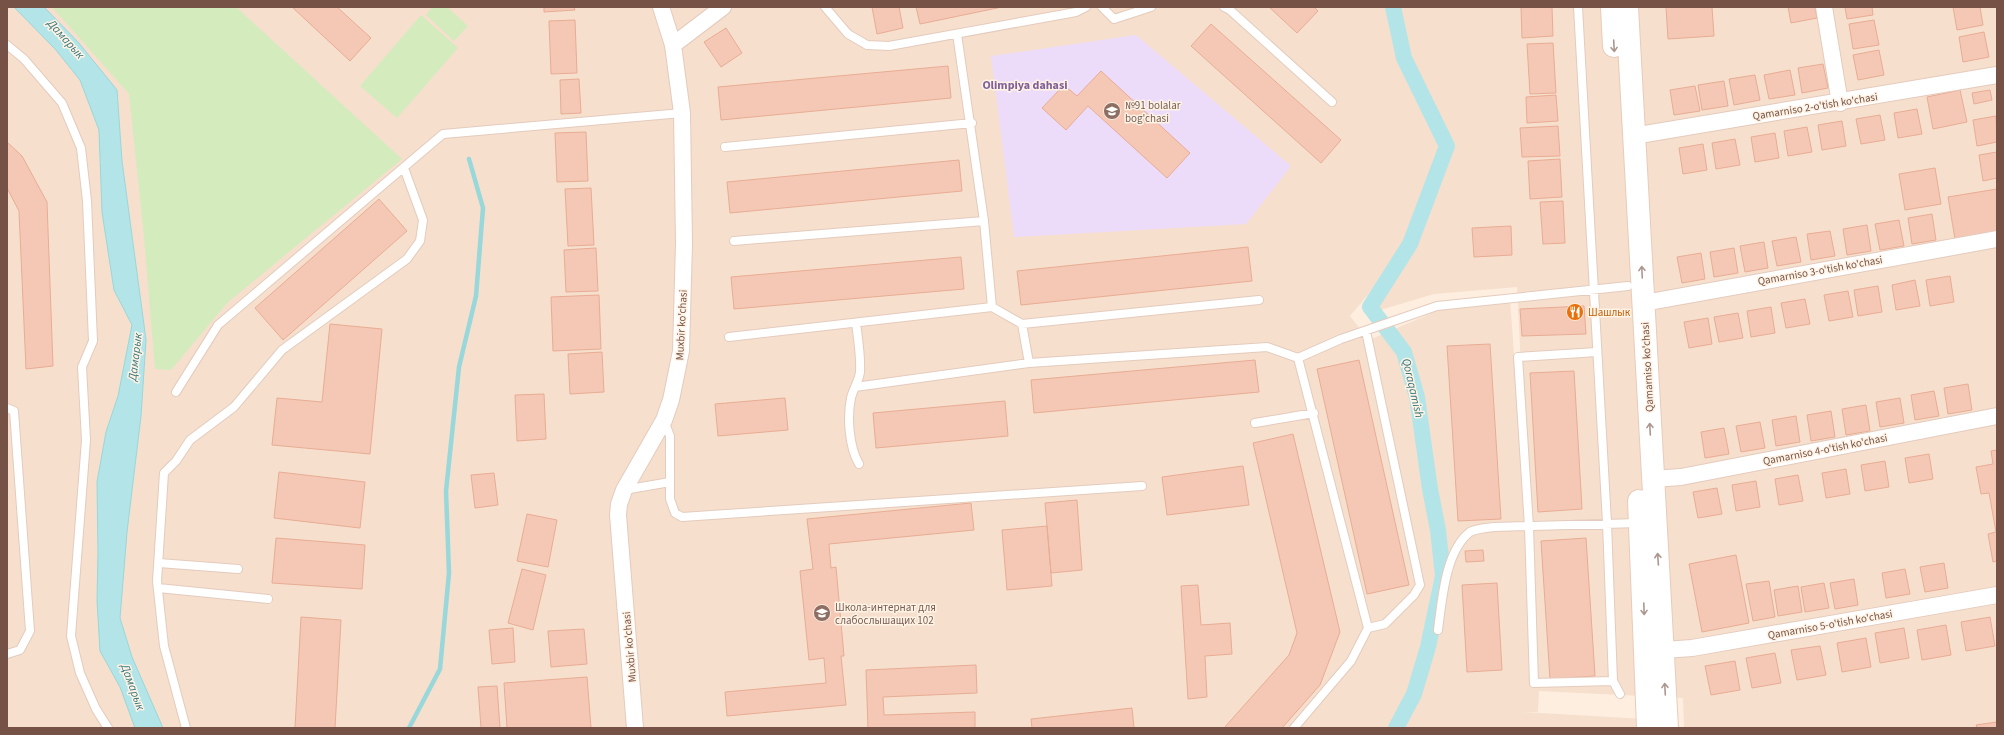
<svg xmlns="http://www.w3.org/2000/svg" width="2004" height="735" font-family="'Source Sans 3',sans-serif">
	<rect width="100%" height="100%" fill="#feeedf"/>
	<path fill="#f6dfcd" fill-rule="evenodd" d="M7,7h1990v721h-313l-1,-30 -144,-7 -1,21h-16l122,7 1,9h-1638zM1408,247l-33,58 2,6 57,-17 83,-7 18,357 -25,-345 -71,11 -70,30 -19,-24z"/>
	<path fill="#ecdcf9" d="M1136,35l155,131 -45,58 -232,13 -23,-181z"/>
	<path fill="#d4ebbd" d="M52,7h184l166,152 -174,143 -57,68 -16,-1 -11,-132 -15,-143z
		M432,7h15l21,19 -14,15 -28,-26z
		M421,15l37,33 -61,70 -37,-32z"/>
	<path fill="#b3e5e8" stroke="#98d7da" d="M14,7h30l34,35 39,48 5,71 24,179 -5,76 -14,116 -7,86 12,39 31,71h-28l-15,-41 -20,-36 -3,-51 1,-47 -1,-71 9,-50 12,-36 14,-71 -18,-35 -12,-78 -3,-82 -19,-50 -24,-30z"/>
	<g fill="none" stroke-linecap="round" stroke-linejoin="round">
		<path stroke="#98d7da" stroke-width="4.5" d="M409,728l31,-59 9,-96 -3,-82 13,-124 17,-71 7,-88 -14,-49"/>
		<path stroke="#b3e5e8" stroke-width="16" d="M1393,7l11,51 43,88 -37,98 -40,63 34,45 13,45 13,92 8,41 5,46 -15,71 -14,47 -18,34"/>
	</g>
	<path fill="#f5c8b5" stroke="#e8ac94" d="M292,7h45l34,31 -21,23z
		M544,7h30l1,3 -31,2z
		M872,7h27l4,21 -26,6z
		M916,7h86l-82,17z
		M1269,7h45l4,4 -21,22z
		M1521,7h31l1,29 -31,2z
		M1666,7h46l2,29 -46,3z
		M1788,7h27l2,11 -26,5z
		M1845,7h27l1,8 -26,4z
		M1953,7h27l3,18 -26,5z
		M575,20l2,53 -26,1 -2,-53z
		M1874,20l5,25 -26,4 -4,-25z
		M1211,24l130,116 -20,23 -130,-117z
		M726,28l16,25 -21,14 -17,-25z
		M1984,32l5,25 -26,5 -4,-25z
		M1553,43l3,50 -26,1 -3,-50z
		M1879,50l5,25 -26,5 -5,-25z
		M1823,64l5,24 -26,5 -4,-25z
		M948,66l3,32 -230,22 -3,-33z
		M1790,70l5,25 -26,4 -5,-24z
		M1101,71l89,82 -23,25 -79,-72 -22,24 -24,-22 22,-23 13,11z
		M1755,75l5,25 -26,5 -5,-26z
		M579,79l2,34 -20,1 -1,-34z
		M1724,81l4,25 -26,4 -4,-25z
		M1695,86l5,25 -26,4 -4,-25z
		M1960,90l7,32 -34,7 -6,-32z
		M1990,90l2,10 -18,4 -2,-11z
		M1556,95l2,26 -31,2 -1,-26z
		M1917,109l5,25 -24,4 -4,-25z
		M1880,115l5,25 -24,4 -5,-25z
		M1996,116l1,26 -20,4 -4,-26z
		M1842,121l4,25 -24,4 -4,-25z
		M1558,126l2,30 -38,1 -2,-29z
		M1807,127l5,25 -24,4 -4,-25z
		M586,132l2,49 -31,1 -2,-49z
		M1775,133l4,25 -24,4 -4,-25z
		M1735,139l5,26 -24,4 -4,-26z
		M7,142l15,14 25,46 6,164 -27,3 -7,-158 -12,-23z
		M1703,144l4,26 -24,4 -4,-26z
		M1997,152v26l-14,3 -4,-26z
		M1560,159l2,38 -32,2 -2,-38z
		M959,160l3,31 -232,22 -3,-31z
		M1935,168l6,36 -36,6 -6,-36z
		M591,188l3,57 -26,1 -3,-57z
		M1997,189v42l-42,8 -7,-42z
		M379,199l28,32 -124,109 -28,-32z
		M1563,201l2,42 -22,1 -3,-42z
		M1932,214l4,26 -24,4 -4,-26z
		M1899,220l5,26 -24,4 -5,-26z
		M1867,225l4,26 -24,4 -4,-26z
		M1511,226l1,29 -38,2 -2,-29z
		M1830,231l5,25 -24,4 -4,-26z
		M1796,237l5,25 -24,4 -5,-25z
		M1764,242l4,26 -23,4 -5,-26z
		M1248,247l4,34 -231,24 -4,-34z
		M596,248l2,43 -32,1 -2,-42z
		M1734,248l4,25 -24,4 -4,-25z
		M1701,253l4,26 -23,4 -5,-26z
		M961,257l3,32 -230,20 -3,-32z
		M1950,276l4,26 -24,4 -4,-26z
		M1915,280l5,26 -24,4 -4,-25z
		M1878,286l4,26 -24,4 -4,-26z
		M1848,291l5,26 -24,4 -5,-26z
		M599,295l2,54 -48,2 -2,-54z
		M1805,299l5,25 -24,4 -5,-25z
		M1584,306l2,28 -64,2 -2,-27z
		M1771,307l4,26 -24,4 -4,-26z
		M1738,313l5,25 -24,4 -5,-25z
		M1708,318l4,26 -23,4 -5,-26z
		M330,324l52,5 -12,125 -98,-9 5,-47 45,4z
		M1490,344l11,175 -43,2 -11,-175z
		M602,352l2,40 -34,2 -2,-40z
		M1255,360l4,32 -225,21 -3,-33z
		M1359,360l50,225 -42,9 -50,-225z
		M1574,371l8,138 -44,3 -8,-139z
		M1968,384l4,26 -24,4 -4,-26z
		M1934,391l5,25 -24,4 -4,-25z
		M544,394l2,45 -29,2 -2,-46z
		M785,398l3,32 -70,6 -3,-32z
		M1900,398l4,25 -24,4 -4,-25z
		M1005,401l3,35 -132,12 -3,-35z
		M1866,405l4,26 -24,4 -4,-26z
		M1831,411l4,26 -24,4 -4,-26z
		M1796,416l4,26 -24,4 -4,-26z
		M1760,422l5,26 -24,4 -5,-26z
		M1724,428l5,26 -24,4 -4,-26z
		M1293,434l47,198 -20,53 -38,43h-58l65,-73 8,-22 -44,-190z
		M1997,450v111l-4,1 -5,-28 8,-2 -7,-39 -8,1 -5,-27 17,-3 -2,-13z
		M1929,454l4,25 -24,4 -4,-25z
		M1885,461l4,26 -24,4 -4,-26z
		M1243,466l6,39 -82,10 -5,-38z
		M1846,469l4,25 -24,4 -4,-25z
		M279,472l86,10 -5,46 -86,-10z
		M494,473l4,32 -23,3 -4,-33z
		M1798,475l5,26 -24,4 -4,-26z
		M1756,481l4,26 -24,4 -4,-26z
		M1717,488l5,26 -24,4 -5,-26z
		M1077,500l5,70 -31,3 -6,-70z
		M971,503l3,27 -145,14 2,24 5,-1 8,89h-3l5,49 -119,11 -2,-24 101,-9 -2,-25 -15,2 -9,-89 13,-2 -6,-50z
		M527,514l30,6 -9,47 -31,-6z
		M1047,526l5,60 -45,4 -5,-60z
		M276,538l89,7 -3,44 -90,-6z
		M1586,538l9,138 -45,3 -9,-138z
		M1483,550l1,11 -18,1 -1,-11z
		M1736,555l13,68 -47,9 -13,-68z
		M1944,563l4,25 -23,4 -5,-25z
		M522,569l24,6 -13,55 -25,-7z
		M1905,569l5,25 -24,4 -4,-25z
		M1854,579l4,26 -23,4 -5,-26z
		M1769,581l6,36 -22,4 -7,-37z
		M1497,583l5,87 -35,2 -5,-87z
		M1824,583l5,25 -24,4 -4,-25z
		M1198,585l3,40 29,-2 2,31 -27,2 2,41 -19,2 -7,-113z
		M1798,586l4,26 -24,4 -4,-26z
		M301,617l40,3 -6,108h-40z
		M1990,617l5,29 -29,5 -5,-29z
		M1946,625l5,30 -29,5 -5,-30z
		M513,628l2,34 -23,2 -3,-34z
		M1904,628l5,30 -29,5 -5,-30z
		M584,629l3,35 -36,3 -3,-36z
		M1866,638l5,29 -29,5 -5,-29z
		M1820,646l6,29 -29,5 -6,-30z
		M1775,653l6,30 -29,5 -6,-30z
		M1735,661l5,29 -29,5 -6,-29z
		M976,665l1,28 -94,4 1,18 91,-3v16h-107l-2,-58z
		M587,677l4,51h-84l-3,-45z
		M497,686l3,42h-19l-3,-41z
		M1132,708l2,20h-102l-1,-9z
		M1997,722v6h-20l-1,-3z"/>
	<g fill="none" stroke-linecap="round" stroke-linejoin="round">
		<g stroke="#e4cbbd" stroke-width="10">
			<path id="service" d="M825,7l23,27 19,11 22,1 187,-34 10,-5
				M1102,7l12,12 37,-12
				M1224,7l6,3 102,92
				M1578,7l29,516 6,158 7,13
				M957,34l27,187 8,86
				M7,45l17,14 38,44 19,45 6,53 6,140 -11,26 4,73 -15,196 9,37 16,36 12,19
				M725,147l247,-24
				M734,241l250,-20
				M856,323c2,16 5,33 4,49 -1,9 -7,17 -9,26 -4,19 -2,49 8,66
				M1366,331l54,254 -6,10 -29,29 -17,4
				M729,337l263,-30 30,17 237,-24
				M1597,352l-79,5 11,170 5,156 79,-2
				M1029,363l238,-16 31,11 43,-19 96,-33 191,-20
				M855,387l174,-24 -7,-39
				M176,392l42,-67 225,-191 239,-21
				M7,408l7,3 16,220 -10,19 -13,4
				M664,421l6,15v63l5,14 7,4 460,-31
				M1255,423l59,-10
				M624,490l46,-8
				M159,563l79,6
				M158,588l110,11
				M1438,630c4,-29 7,-79 32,-98 5,-3 17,-4 24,-5l145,-4
				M186,728l-22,-82 -7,-65 7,-108 12,-12 14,-21 44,-33 48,-57 125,-91 13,-18 3,-21 -19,-52
				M1294,728l57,-67 17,-33 -70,-270"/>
		</g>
		<g stroke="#e4cbbd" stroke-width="18">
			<path id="minor" d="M1824,7l16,96
				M673,45l50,-38
				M1633,136l364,-61
				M1644,303l353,-64
				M1653,479l28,-2 316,-61
				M1664,650l28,-2 305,-53
				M635,728l-17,-213 1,-11 5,-14 40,-70 7,-20 10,-49 3,-108 -2,-130 -9,-68 -12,-38"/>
		</g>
		<g stroke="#e9cbba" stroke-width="24">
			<path id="secondary" d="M1612,7l2,39
				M1627,7l40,721
				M1639,501l9,227"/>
		</g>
		<use href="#service" stroke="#fff" stroke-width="8"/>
		<use href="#minor" stroke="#fff" stroke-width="16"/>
		<use href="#secondary" stroke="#fff" stroke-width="22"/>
	</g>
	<defs><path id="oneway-shaft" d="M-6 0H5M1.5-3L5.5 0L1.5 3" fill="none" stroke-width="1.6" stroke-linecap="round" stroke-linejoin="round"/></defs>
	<g stroke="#ac978f">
		<use href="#oneway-shaft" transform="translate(1614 46) rotate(87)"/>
		<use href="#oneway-shaft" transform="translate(1642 272) rotate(-93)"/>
		<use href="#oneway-shaft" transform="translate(1650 429) rotate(-93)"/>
		<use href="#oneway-shaft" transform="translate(1658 559) rotate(-94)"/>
		<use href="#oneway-shaft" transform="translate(1644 609) rotate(88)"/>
		<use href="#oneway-shaft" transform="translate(1665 689) rotate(-93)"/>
	</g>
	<defs>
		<g id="school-disc" transform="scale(0.9)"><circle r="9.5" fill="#8d6e63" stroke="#fff3e6"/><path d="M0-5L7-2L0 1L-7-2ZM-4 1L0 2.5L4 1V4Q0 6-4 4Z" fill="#fff"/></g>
		<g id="restaurant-disc" transform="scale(0.9)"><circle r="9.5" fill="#e8710a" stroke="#fff3e6"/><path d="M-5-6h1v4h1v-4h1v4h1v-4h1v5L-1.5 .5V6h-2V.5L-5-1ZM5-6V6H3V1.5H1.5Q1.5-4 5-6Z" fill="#fff"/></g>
	</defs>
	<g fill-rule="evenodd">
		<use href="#school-disc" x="1112" y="111"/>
		<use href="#restaurant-disc" x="1575" y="312"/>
		<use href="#school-disc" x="822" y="613"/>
	</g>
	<g text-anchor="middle" stroke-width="3" stroke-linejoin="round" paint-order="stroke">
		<g font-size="11" fill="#785e54" stroke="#fff3e6" text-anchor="start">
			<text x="1125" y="109">№91 bolalar<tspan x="1125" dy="13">bog'chasi</tspan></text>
			<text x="835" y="611">Школа-интернат для<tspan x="835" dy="13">слабослышащих 102</tspan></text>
		</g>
		<g font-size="11" fill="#755245" stroke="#fff3e6">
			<text transform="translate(1815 106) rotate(-9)" y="4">Qamarniso 2-o'tish ko'chasi</text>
			<text transform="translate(1820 270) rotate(-10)" y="4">Qamarniso 3-o'tish ko'chasi</text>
			<text transform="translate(681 325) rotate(-87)" y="4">Muxbir ko'chasi</text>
			<text transform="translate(1647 367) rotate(-93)" y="4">Qamarniso ko'chasi</text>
			<text transform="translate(1825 449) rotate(-11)" y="4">Qamarniso 4-o'tish ko'chasi</text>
			<text transform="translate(1830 624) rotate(-10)" y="4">Qamarniso 5-o'tish ko'chasi</text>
			<text transform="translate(629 647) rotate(-95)" y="4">Muxbir ko'chasi</text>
		</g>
		<g font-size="11" fill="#c56008" stroke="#fff3e6" text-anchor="start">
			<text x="1588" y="316">Шашлык</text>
		</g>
		<g font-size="12" font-style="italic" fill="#39787c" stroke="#fff3e6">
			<text transform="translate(66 39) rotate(48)" y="4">Дамарык</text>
			<text transform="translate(135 357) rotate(-83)" y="4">Дамарык</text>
			<text transform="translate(1413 388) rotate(77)" y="4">Qoraqamish</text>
			<text transform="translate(133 687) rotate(70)" y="4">Дамарык</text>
		</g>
		<g font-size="12" font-weight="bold" fill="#806099" stroke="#fff3e6">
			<text x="1025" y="89">Olimpiya dahasi</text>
		</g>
	</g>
	<rect width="2004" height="735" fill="none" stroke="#755245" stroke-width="16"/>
</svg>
